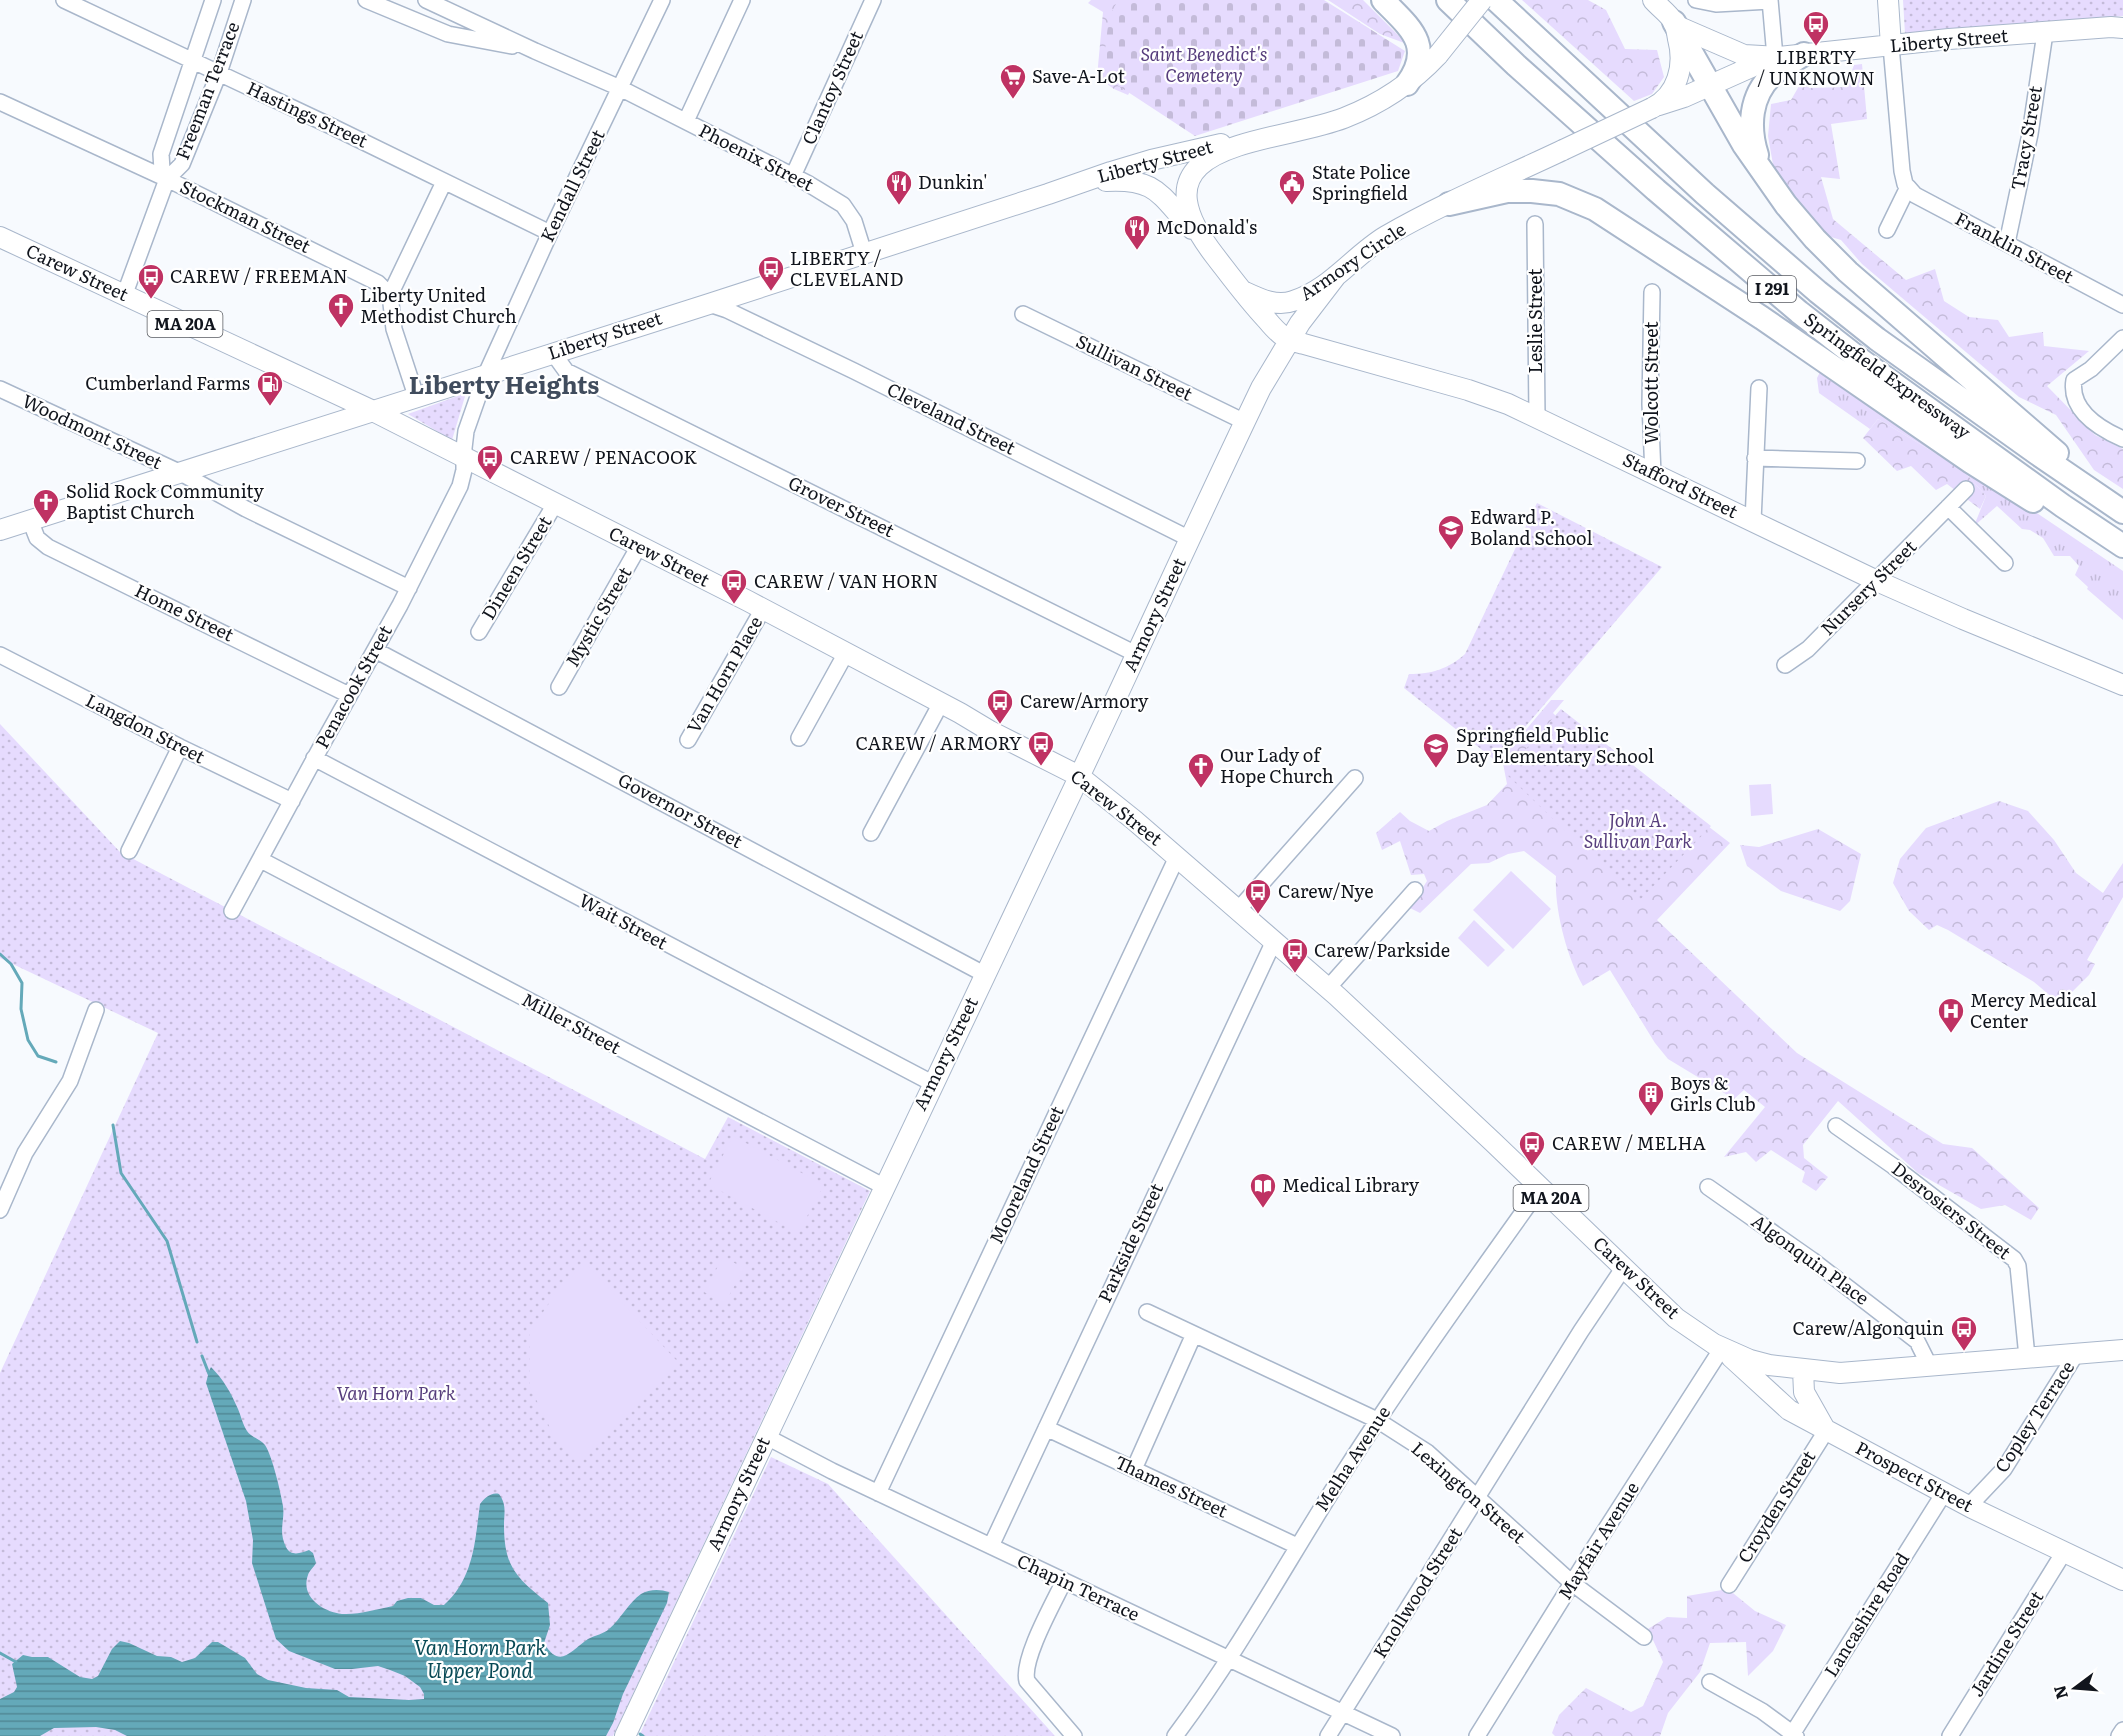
<svg xmlns="http://www.w3.org/2000/svg" width="2123" height="1736" font-family="Literata,serif">
	<defs>
		<pattern id="grass-tufts" width="24" height="20" patternUnits="userSpaceOnUse" patternTransform="scale(1.5)"><rect width="24" height="20" fill="#e6dbfe"/><path d="M3 7l-1-3M5 7V3M7 7l1-3M15 17l-1-3M17 17v-4M19 17l1-3" fill="none" stroke="#c4bbd9"/></pattern>
		<pattern id="forest-crowns" width="20" height="18" patternUnits="userSpaceOnUse" patternTransform="scale(1.5)"><rect width="20" height="18" fill="#e6dbfe"/><path d="M2 6a3 3 0 1 1 6 0M12 15a3 3 0 1 1 6 0" fill="none" stroke="#c4bbd9"/></pattern>
		<pattern id="cemetery-stones" width="16" height="16" patternUnits="userSpaceOnUse" patternTransform="scale(1.5)"><rect width="16" height="16" fill="#e6dbfe"/><path d="M2 7V4a2 2 0 0 1 4 0v3zM10 15v-3a2 2 0 0 1 4 0v3z" fill="#c4bbd9"/></pattern>
		<pattern id="park-dots" width="8" height="8" patternUnits="userSpaceOnUse" patternTransform="scale(1.5)"><rect width="8" height="8" fill="#e6dbfe"/><path d="M2 2h.1M6 6h.1" fill="none" stroke="#c4bbd9" stroke-width="1.8" stroke-linecap="round"/></pattern>
		<pattern id="water-rules" width="6" height="5" patternUnits="userSpaceOnUse" patternTransform="scale(1.5)"><rect width="6" height="5" fill="#64a9b9"/><path d="M0 2.5h6" fill="none" stroke="#518896"/></pattern>
	</defs>
	<rect width="100%" height="100%" fill="#f7fafe"/>
	<path fill="url(#grass-tufts)" d="M1822,368l301,203v49l-36,-31 1,-2 -13,-12 4,-9 -9,-10h-16l-11,-18 -13,-8 -8,-1 -25,-23 -23,20 12,-30 -24,-27 -84,-50 -8,10 -51,-36 -2,-15z"/>
	<path fill="url(#forest-crowns)" d="M1091,0h37l5,86 -5,9 -14,-6 -17,-12 6,-65 -15,-9z
		M1328,0h35l44,44 -27,-10z
		M1522,0h66l18,10 19,39 32,1 7,27 -12,17 -18,7z
		M1862,64l5,55 -36,5 9,55 -19,-2 12,42 73,61 29,-11 9,32 25,16 29,3 11,17 34,-5 1,14 45,5 -42,35 48,49 28,14v40l-29,-19 -38,-55 -37,-18 -157,-133 -21,-24 -20,-6 -47,-64 -6,-34 3,-32 20,-4 15,-26 3,14 37,-1 8,-22z
		M1878,419l84,50 24,27 -6,13 -33,-25 -11,6 -25,-24 -14,5 -34,-33z
		M1551,700h13l-11,13 7,7 41,24 129,99 -73,77 140,133 146,91 29,4 67,60 -8,12 -26,-15 -24,4 -63,-36 -80,-72 -35,44 1,13 24,19 -12,14 -14,-9 3,-10 -34,-22 -15,12 -10,-10 -22,5 41,-50 -21,-17 -10,9 -66,-40 -13,-16 -45,-73 -27,16c-16,-29 -29,-77 -27,-110l-32,-25 -16,3 -19,9 -18,1 -51,49 -10,-5 17,-27 -3,-7 -13,1 -11,-34 -18,9 -6,-17 24,-21 10,9 19,10 18,-10 40,-16 20,-21 -5,-26z
		M1999,801l29,10 26,29 22,33 27,20 20,-30v34l-36,63 8,4 -6,11 -29,29 -26,-22 -86,-52 -11,-5 -8,5 -20,-19 -16,-28 7,-24 26,-31z
		M1818,829l43,25 -11,47 -10,10 -59,-20 -34,-25 -7,-21 19,2z
		M1728,1589l27,22 31,14 -13,26 -25,25 -2,-34 -36,1 -10,29 -32,41 -8,23h-105l-3,-3 7,-18 27,-27 45,24 12,-6 20,-44 -15,-33 19,-12 20,1v-22z"/>
	<path fill="url(#cemetery-stones)" d="M1118,0h206l81,51 -7,20 -203,65 -93,-61 7,-58z"/>
	<path fill="url(#park-dots)" d="M1903,0h220v16l-218,18z
		M466,393l-14,47 -44,-26z
		M1537,503l125,64 -166,194 -92,-73 5,-14c23,0 39,-5 56,-20z
		M1561,709l150,117 -72,75 -134,-128z
		M0,724l120,128 585,307 23,-42 142,74 -257,545h-613v-363l158,-340 -158,-75z
		M771,1457l57,27 227,252h-416z"/>
	<path fill="#e6dbfe" d="M1771,784l2,30 -22,2 -2,-31z
		M1511,871l40,38 -38,40 -40,-39z
		M1474,920l31,30 -17,17 -30,-29z
		M733,1136l91,49 -26,48 -90,-49z
		M723,1257l21,11 -19,35 -21,-11z
		M586,1264l92,98 -97,99 -29,-29 -22,-45v-56l31,-45z"/>
	<path fill="url(#water-rules)" d="M211,1367c13,13 20,26 27,42 3,7 5,16 9,22 4,6 13,8 18,14 7,10 16,48 18,61 2,15 -5,25 3,41 5,10 15,6 23,3l4,3 3,10c-2,4 -7,8 -8,12 -8,22 15,37 34,39 17,1 35,-5 51,-8l4,-5 11,-3h13l13,7h10c30,-27 31,-64 36,-101 5,-6 11,-12 19,-10 8,11 5,19 5,31 0,43 13,53 44,78l2,22 -6,18c16,27 26,8 44,-4 7,-4 16,-5 21,-10 11,-9 21,-28 32,-35 8,-5 19,-5 28,-2l-2,11 -44,91 -10,29 -7,13h-479l-12,-6 -19,-3 -42,1 -14,8h-40v-37l14,-7 3,-5 -5,-23 11,-9 9,2h16l32,20 12,2 6,-3 14,-27 8,-8 9,2 28,13 14,1 11,5 13,-4 17,-16h6l27,16 12,16 11,6 38,8 31,2 12,7 60,3 15,-1v-5l-4,-7 -15,-11 -15,-6 -12,-4 -26,3h-17l-46,-18 -13,-12 -24,-76 1,-23 -7,-39 -40,-118 3,-12z"/>
	<g fill="none" stroke-linecap="round" stroke-linejoin="round">
		<path stroke="#64a9b9" stroke-width="3" d="M0,954l11,10 11,19 -1,26 7,31 10,16 18,6
			M113,1125l8,48 46,68 30,101
			M202,1356l7,18
			M0,1653l16,9
			M640,1734l3,2"/>
		<g stroke="#a9b7cb" stroke-width="18">
			<path id="minor" d="M64,0l269,127 217,106
				M366,0l82,34 64,12
				M426,0l109,51 85,37 187,95 36,22 11,16 10,32
				M1696,0l20,4 54,-3
				M1770,0l5,57
				M0,102l167,77 211,104 12,12 4,34 22,67
				M686,121l56,-121
				M793,176l80,-176
				M167,179l-5,-9 -1,-16 52,-154
				M1908,187l7,8 208,110
				M1535,224l2,193
				M1887,230l21,-43 -3,-3 -3,-13 -11,-125
				M2007,243l23,-109 15,-101
				M1652,292l-2,112 3,70
				M390,295l54,-113
				M124,296l43,-117 15,-15 37,-91 24,-73
				M709,304l18,6 127,61 336,168
				M1023,314l222,108
				M2123,338l-32,31 -17,11c-5,30 24,48 49,59
				M553,353l13,18 570,283
				M0,389l179,83 67,37 163,79
				M1755,458l102,3
				M1948,507l57,56
				M30,520l7,18 11,9 301,148
				M1753,521l6,-133
				M479,632l76,-128
				M375,650l609,324
				M0,655l180,92 112,54
				M1785,665l23,-16 158,-160
				M559,687l80,-141
				M799,738l47,-85
				M688,740l75,-131
				M314,758l618,325
				M871,833l70,-130
				M129,851l51,-104
				M261,860l622,326
				M1238,910l117,-132
				M232,911l92,-170 76,-136 60,-119 4,-16v-22l2,-17 20,-57 64,-141 112,-233
				M1328,988l87,-98
				M1836,1126l57,40 121,93 4,7 9,91
				M1708,1187l104,73 105,81 12,24
				M0,1210l25,-57 45,-72 26,-71
				M1147,1312l230,108 50,32 145,131 72,54
				M1046,1428l251,118
				M765,1436l67,35 560,265
				M1134,1469l60,-135
				M878,1493l299,-636
				M1969,1506l35,-37 72,-115
				M991,1546l283,-605
				M1064,1581c-10,21 -43,79 -37,100l47,55
				M1729,1585l97,-154
				M1710,1682l52,29 34,25
				M1175,1736c63,-84 113,-176 169,-264 62,-97 130,-191 197,-285
				M1328,1736l253,-405 43,-64
				M1477,1736l120,-193 125,-195
				M1791,1736l153,-243
				M1950,1736l114,-184
				M2119,1736l4,-6"/>
		</g>
		<g stroke="#a9b7cb" stroke-width="22">
			<path id="major" d="M1888,0l3,46
				M1677,26l67,29 35,2 170,-18 162,-12 12,1
				M1438,55c-26,28 -58,49 -94,63 -70,27 -220,21 -129,138 17,22 33,44 52,64 5,6 10,12 16,16 6,5 14,6 21,8l164,46 40,14 369,177 86,38 160,66
				M1659,105l25,-8 83,-37
				M1652,108c26,-13 33,-43 26,-69 -1,-6 -2,-14 -5,-18 -5,-8 -14,-14 -20,-21
				M1106,181c52,-3 54,15 86,48
				M0,237l371,173 377,191 212,112 30,18 89,45 55,44 203,176 156,146 183,176 38,26 36,16 19,5 71,8 283,-23
				M1245,292c15,7 32,15 48,9 37,-11 61,-46 93,-65 57,-33 118,-58 177,-86
				M0,530l709,-226 339,-110 63,-22 40,-12 70,-16
				M1731,1357l58,53 183,98 151,72
				M1803,1370l1,22 22,39
				M625,1736c145,-307 288,-615 436,-921 68,-142 132,-286 200,-427l39,-65 36,-47"/>
		</g>
		<g stroke="#a9b7cb" stroke-width="26">
			<path id="highway" d="M1383,0c26,27 52,45 24,84
				M1448,0l68,65 140,125 143,122 59,46 205,148 60,40
				M1496,0l209,194 113,98 59,47 161,115 85,58
				M1674,22l70,123 42,60 29,34 33,33 209,181
				M1757,155c-9,-28 -7,-59 15,-80 9,-8 22,-14 32,-21
				M1449,204l58,-13h25l27,3 36,15 167,109 209,144 62,39"/>
		</g>
		<use href="#minor" stroke="#fff" stroke-width="15"/>
		<use href="#major" stroke="#fff" stroke-width="20"/>
		<use href="#highway" stroke="#fff" stroke-width="22"/>
		<g stroke="#a9b7cb" stroke-width="22" stroke-linecap="butt">
			<path id="major-bridge" d="M1438,55l44,-55
				M1563,150l89,-42"/>
		</g>
		<use href="#major-bridge" stroke="#fff" stroke-width="20"/>
	</g>
	<defs>
		<g id="bus-pin" transform="scale(1.35)"><path d="M0 17L-7.5 6A9.5 9.5 0 1 1 7.5 6Z" fill="#bf3263" stroke="#fff"/><path d="M-5-6H5V4H4V6H2V4H-2V6H-4V4H-5ZM-3.5-4V0h7V-4ZM-3.5 1.2v1.5H-2V1.2ZM2 1.2v1.5H3.5V1.2Z" fill="#fff"/></g>
		<g id="supermarket-pin" transform="scale(1.35)"><path d="M0 17L-7.5 6A9.5 9.5 0 1 1 7.5 6Z" fill="#bf3263" stroke="#fff"/><path d="M-6-5.5h2.5l.6 2H6L4.5 2H-2.5L-4.4-4H-6ZM-1.5 3.2a1.3 1.3 0 1 0 .1 0ZM3 3.2a1.3 1.3 0 1 0 .1 0Z" fill="#fff"/></g>
		<g id="restaurant-pin" transform="scale(1.35)"><path d="M0 17L-7.5 6A9.5 9.5 0 1 1 7.5 6Z" fill="#bf3263" stroke="#fff"/><path d="M-5-6h1v4h1v-4h1v4h1v-4h1v5L-1.5 .5V6h-2V.5L-5-1ZM5-6V6H3V1.5H1.5Q1.5-4 5-6Z" fill="#fff"/></g>
		<g id="civic-pin" transform="scale(1.35)"><path d="M0 17L-7.5 6A9.5 9.5 0 1 1 7.5 6Z" fill="#bf3263" stroke="#fff"/><path d="M-.6-6.5H3V-4.5H.6V-3L4-1V1h2V6H-6V1h2V-1L-.6-3ZM-1.2 2.5V6h2.4V2.5Z" fill="#fff"/></g>
		<g id="church-pin" transform="scale(1.35)"><path d="M0 17L-7.5 6A9.5 9.5 0 1 1 7.5 6Z" fill="#bf3263" stroke="#fff"/><path d="M-1.2-6h2.4v3.5h3.3v2.4h-3.3V6h-2.4V-.1h-3.3v-2.4h3.3Z" fill="#fff"/></g>
		<g id="fuel-pin" transform="scale(1.35)"><path d="M0 17L-7.5 6A9.5 9.5 0 1 1 7.5 6Z" fill="#bf3263" stroke="#fff"/><path d="M-5.5-6h7V0h2V4h1.3V-2.5L3-4.5l.8-.8L6-3V5H2.5V1h-1V6h-7ZM-4.2-4.7v3.2H.2V-4.7Z" fill="#fff"/></g>
		<g id="school-pin" transform="scale(1.35)"><path d="M0 17L-7.5 6A9.5 9.5 0 1 1 7.5 6Z" fill="#bf3263" stroke="#fff"/><path d="M0-5L7-2L0 1L-7-2ZM-4 1L0 2.5L4 1V4Q0 6-4 4Z" fill="#fff"/></g>
		<g id="hospital-pin" transform="scale(1.35)"><path d="M0 17L-7.5 6A9.5 9.5 0 1 1 7.5 6Z" fill="#bf3263" stroke="#fff"/><path d="M-5-5h3v3.5h4V-5h3V5h-3V1.5h-4V5h-3Z" fill="#fff"/></g>
		<g id="building-pin" transform="scale(1.35)"><path d="M0 17L-7.5 6A9.5 9.5 0 1 1 7.5 6Z" fill="#bf3263" stroke="#fff"/><path d="M-4-6H4V6H1V3H-1V6H-4ZM-2.5-4.3h1.7v1.8h-1.7ZM.8-4.3h1.7v1.8H.8ZM-2.5-1h1.7V.8h-1.7ZM.8-1h1.7V.8H.8Z" fill="#fff"/></g>
		<g id="library-pin" transform="scale(1.35)"><path d="M0 17L-7.5 6A9.5 9.5 0 1 1 7.5 6Z" fill="#bf3263" stroke="#fff"/><path d="M-6-4Q-3-5.5-.7-3.5V5Q-3 3-6 4ZM6-4Q3-5.5 .7-3.5V5Q3 3 6 4Z" fill="#fff"/></g>
	</defs>
	<g fill-rule="evenodd">
		<use href="#bus-pin" x="1816" y="24"/>
		<use href="#supermarket-pin" x="1013" y="77"/>
		<use href="#restaurant-pin" x="899" y="183"/>
		<use href="#civic-pin" x="1292" y="183"/>
		<use href="#restaurant-pin" x="1137" y="228"/>
		<use href="#bus-pin" x="771" y="269"/>
		<use href="#bus-pin" x="151" y="277"/>
		<use href="#church-pin" x="341" y="306"/>
		<use href="#fuel-pin" x="270" y="384"/>
		<use href="#bus-pin" x="490" y="458"/>
		<use href="#church-pin" x="46" y="502"/>
		<use href="#school-pin" x="1451" y="528"/>
		<use href="#bus-pin" x="734" y="582"/>
		<use href="#bus-pin" x="1000" y="702"/>
		<use href="#bus-pin" x="1041" y="744"/>
		<use href="#school-pin" x="1436" y="746"/>
		<use href="#church-pin" x="1201" y="766"/>
		<use href="#bus-pin" x="1258" y="892"/>
		<use href="#bus-pin" x="1295" y="951"/>
		<use href="#hospital-pin" x="1951" y="1011"/>
		<use href="#building-pin" x="1651" y="1094"/>
		<use href="#bus-pin" x="1532" y="1144"/>
		<use href="#library-pin" x="1263" y="1186"/>
		<use href="#bus-pin" x="1964" y="1329"/>
	</g>
	<g text-anchor="middle" stroke-width="4.5" stroke-linejoin="round" paint-order="stroke">
		<g fill="#fff" stroke="#585b61" stroke-width="1.5">
			<rect x="1748" y="276" width="48" height="26" rx="4.5"/>
			<rect x="147.5" y="311" width="75" height="26" rx="4.5"/>
			<rect x="1513.5" y="1185" width="75" height="26" rx="4.5"/>
		</g>
		<g font-size="16" font-weight="bold" fill="#11151d">
			<text x="1772" y="295">I 291</text>
			<text x="185" y="330">MA 20A</text>
			<text x="1551" y="1204">MA 20A</text>
		</g>
		<g font-size="18" fill="#11151d" stroke="#fff">
			<text transform="translate(1949 41) rotate(-5)" y="6">Liberty Street</text>
			<text transform="translate(833 88) rotate(-66)" y="6">Clantoy Street</text>
			<text transform="translate(208 91) rotate(-69)" y="6">Freeman Terrace</text>
			<text transform="translate(307 115) rotate(25)" y="6">Hastings Street</text>
			<text transform="translate(2027 138) rotate(-80)" y="6">Tracy Street</text>
			<text transform="translate(756 158) rotate(27)" y="6">Phoenix Street</text>
			<text transform="translate(1155 162) rotate(-15)" y="6">Liberty Street</text>
			<text transform="translate(573 186) rotate(-64)" y="6">Kendall Street</text>
			<text transform="translate(245 217) rotate(26)" y="6">Stockman Street</text>
			<text transform="translate(2014 248) rotate(28)" y="6">Franklin Street</text>
			<text transform="translate(1353 262) rotate(-34)" y="6">Armory Circle</text>
			<text transform="translate(77 273) rotate(25)" y="6">Carew Street</text>
			<text transform="translate(1536 321) rotate(-90)" y="6">Leslie Street</text>
			<text transform="translate(605 336) rotate(-18)" y="6">Liberty Street</text>
			<text transform="translate(1134 368) rotate(26)" y="6">Sullivan Street</text>
			<text transform="translate(1887 376) rotate(36)" y="6">Springfield Expressway</text>
			<text transform="translate(1652 383) rotate(-90)" y="6">Wolcott Street</text>
			<text transform="translate(951 419) rotate(26)" y="6">Cleveland Street</text>
			<text transform="translate(92 432) rotate(25)" y="6">Woodmont Street</text>
			<text transform="translate(1680 486) rotate(26)" y="6">Stafford Street</text>
			<text transform="translate(841 507) rotate(26)" y="6">Grover Street</text>
			<text transform="translate(659 557) rotate(27)" y="6">Carew Street</text>
			<text transform="translate(517 568) rotate(-59)" y="6">Dineen Street</text>
			<text transform="translate(1869 588) rotate(-45)" y="6">Nursery Street</text>
			<text transform="translate(184 613) rotate(26)" y="6">Home Street</text>
			<text transform="translate(1155 615) rotate(-65)" y="6">Armory Street</text>
			<text transform="translate(599 617) rotate(-60)" y="6">Mystic Street</text>
			<text transform="translate(725 675) rotate(-60)" y="6">Van Horn Place</text>
			<text transform="translate(354 687) rotate(-61)" y="6">Penacook Street</text>
			<text transform="translate(145 729) rotate(27)" y="6">Langdon Street</text>
			<text transform="translate(1116 808) rotate(38)" y="6">Carew Street</text>
			<text transform="translate(680 811) rotate(28)" y="6">Governor Street</text>
			<text transform="translate(623 922) rotate(28)" y="6">Wait Street</text>
			<text transform="translate(571 1024) rotate(28)" y="6">Miller Street</text>
			<text transform="translate(946 1054) rotate(-64)" y="6">Armory Street</text>
			<text transform="translate(1027 1175) rotate(-65)" y="6">Mooreland Street</text>
			<text transform="translate(1951 1211) rotate(38)" y="6">Desrosiers Street</text>
			<text transform="translate(1131 1243) rotate(-65)" y="6">Parkside Street</text>
			<text transform="translate(1810 1260) rotate(36)" y="6">Algonquin Place</text>
			<text transform="translate(1636 1278) rotate(43)" y="6">Carew Street</text>
			<text transform="translate(2035 1417) rotate(-57)" y="6">Copley Terrace</text>
			<text transform="translate(1353 1459) rotate(-57)" y="6">Melha Avenue</text>
			<text transform="translate(1914 1477) rotate(28)" y="6">Prospect Street</text>
			<text transform="translate(1171 1487) rotate(25)" y="6">Thames Street</text>
			<text transform="translate(1468 1493) rotate(41)" y="6">Lexington Street</text>
			<text transform="translate(739 1494) rotate(-65)" y="6">Armory Street</text>
			<text transform="translate(1777 1507) rotate(-58)" y="6">Croyden Street</text>
			<text transform="translate(1599 1541) rotate(-58)" y="6">Mayfair Avenue</text>
			<text transform="translate(1078 1588) rotate(25)" y="6">Chapin Terrace</text>
			<text transform="translate(1418 1593) rotate(-58)" y="6">Knollwood Street</text>
			<text transform="translate(1867 1615) rotate(-58)" y="6">Lancashire Road</text>
			<text transform="translate(2007 1644) rotate(-58)" y="6">Jardine Street</text>
		</g>
		<g font-size="18" font-style="italic" fill="#573e7d" stroke="#fff">
			<text x="1204" y="61">Saint Benedict's<tspan x="1204" dy="21">Cemetery</tspan></text>
			<text x="1638" y="827">John A.<tspan x="1638" dy="21">Sullivan Park</tspan></text>
			<text x="396" y="1400">Van Horn Park</text>
		</g>
		<g font-size="18" fill="#11151d" stroke="#fff" text-anchor="start">
			<text x="1816" y="64" text-anchor="middle">LIBERTY<tspan x="1816" dy="21">/ UNKNOWN</tspan></text>
			<text x="1032" y="83">Save-A-Lot</text>
			<text x="1312" y="179">State Police<tspan x="1312" dy="21">Springfield</tspan></text>
			<text x="918" y="189">Dunkin'</text>
			<text x="1156" y="234">McDonald's</text>
			<text x="790" y="265">LIBERTY /<tspan x="790" dy="21">CLEVELAND</tspan></text>
			<text x="170" y="283">CAREW / FREEMAN</text>
			<text x="360" y="302">Liberty United<tspan x="360" dy="21">Methodist Church</tspan></text>
			<text x="250" y="390" text-anchor="end">Cumberland Farms</text>
			<text x="510" y="464">CAREW / PENACOOK</text>
			<text x="66" y="498">Solid Rock Community<tspan x="66" dy="21">Baptist Church</tspan></text>
			<text x="1470" y="524">Edward P.<tspan x="1470" dy="21">Boland School</tspan></text>
			<text x="754" y="588">CAREW / VAN HORN</text>
			<text x="1020" y="708">Carew/Armory</text>
			<text x="1456" y="742">Springfield Public<tspan x="1456" dy="21">Day Elementary School</tspan></text>
			<text x="1022" y="750" text-anchor="end">CAREW / ARMORY</text>
			<text x="1220" y="762">Our Lady of<tspan x="1220" dy="21">Hope Church</tspan></text>
			<text x="1278" y="898">Carew/Nye</text>
			<text x="1314" y="957">Carew/Parkside</text>
			<text x="1970" y="1007">Mercy Medical<tspan x="1970" dy="21">Center</tspan></text>
			<text x="1670" y="1090">Boys &amp;<tspan x="1670" dy="21">Girls Club</tspan></text>
			<text x="1552" y="1150">CAREW / MELHA</text>
			<text x="1282" y="1192">Medical Library</text>
			<text x="1944" y="1335" text-anchor="end">Carew/Algonquin</text>
		</g>
		<g font-size="20" font-style="italic" fill="#084955" stroke="#fff">
			<text x="480" y="1655">Van Horn Park<tspan x="480" dy="23">Upper Pond</tspan></text>
		</g>
		<g font-size="24" font-weight="bold" fill="#404c5d" stroke="#fff">
			<text x="504" y="394">Liberty Heights</text>
		</g>
	</g>
	<g transform="translate(2075 1688) rotate(254)" stroke="#ffffff" stroke-width="4.5" paint-order="stroke">
	<path d="M0-4.5L10 22L0 15L-10 22Z" fill="#11151d"/>
	<text y="-9" font-size="16" font-weight="bold" text-anchor="middle" fill="#11151d">N</text>
	</g>
</svg>
